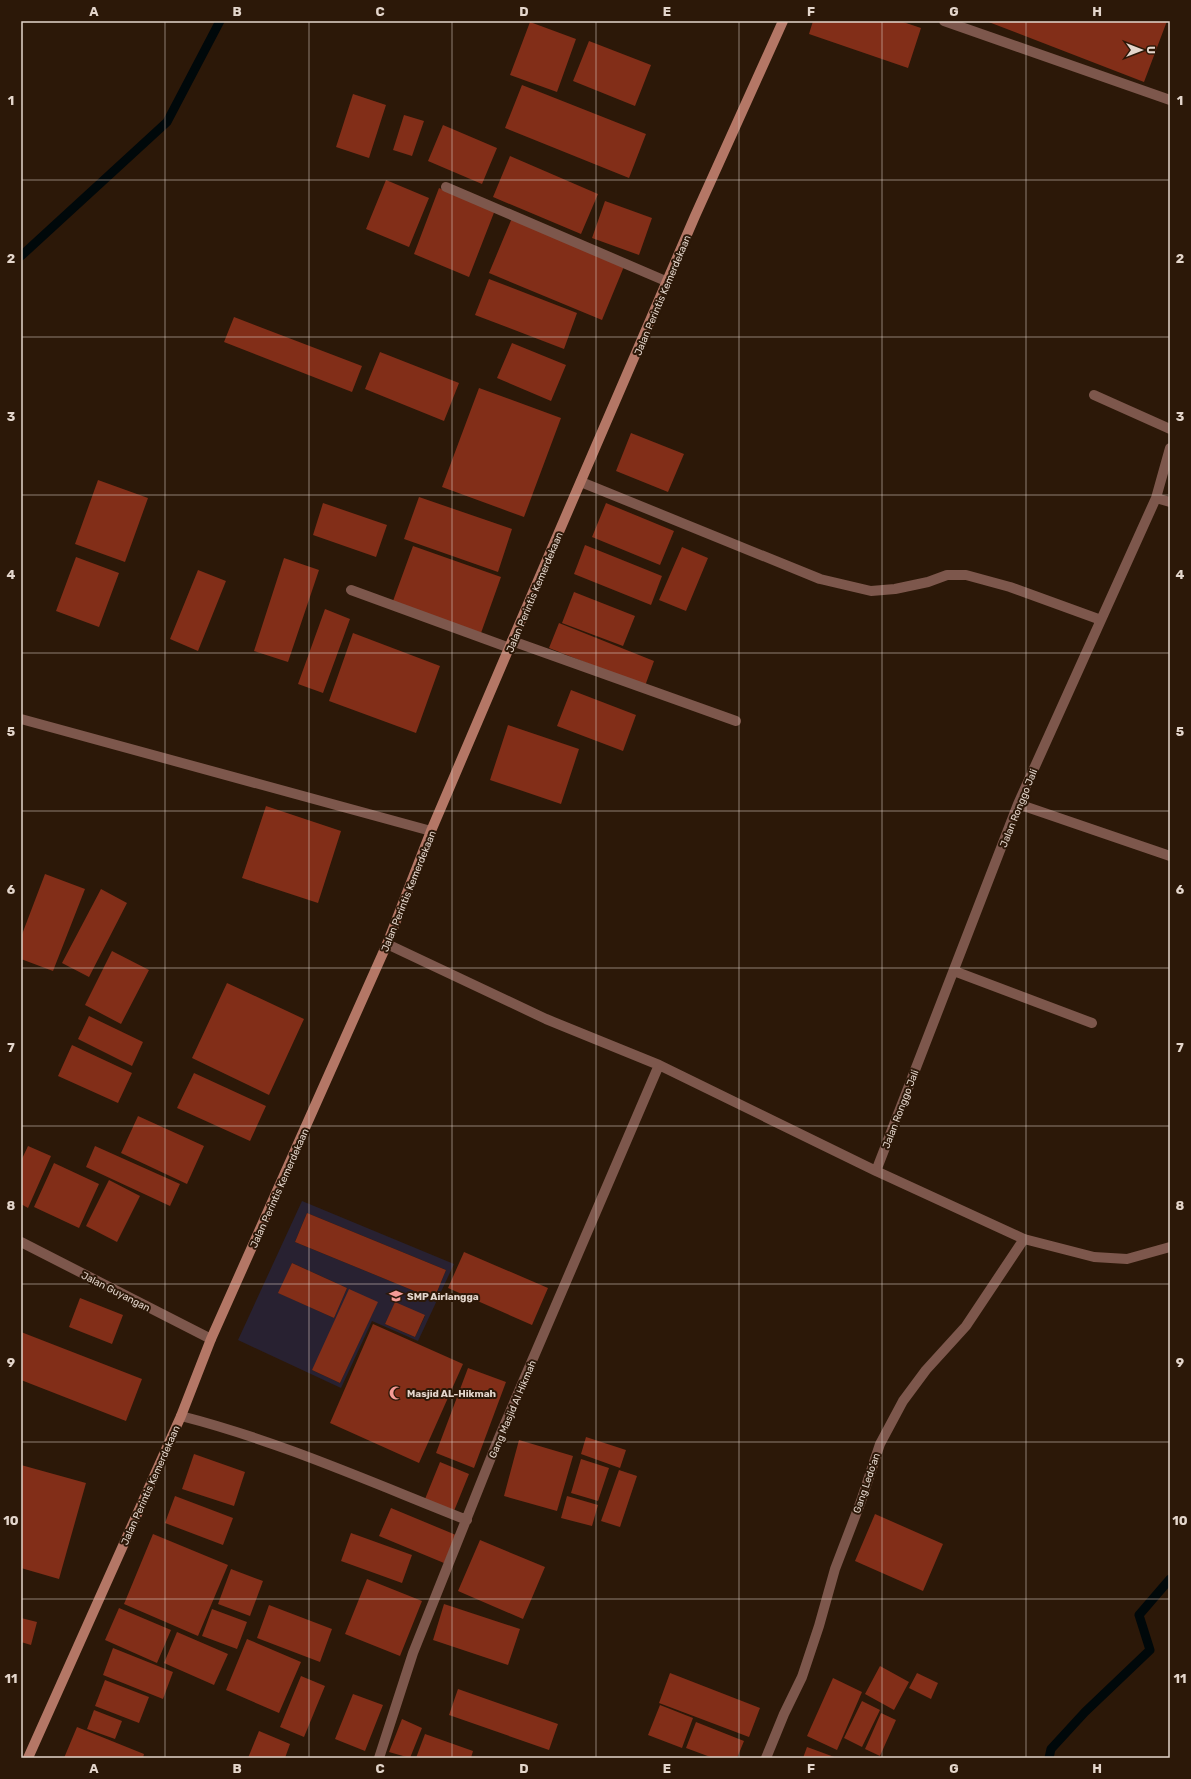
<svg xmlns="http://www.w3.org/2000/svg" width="1191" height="1779" font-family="Rubik,sans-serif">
	<rect width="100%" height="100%" fill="#2c1808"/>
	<path fill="#282131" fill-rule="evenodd" d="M302,1201l152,63 -36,77 -46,-20 -31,67 -103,-48zM307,1213l139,57 -12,29 -139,-57zM292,1263l55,25 -13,30 -55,-25zM377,1303l-37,80 -28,-13zM395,1303l30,13 -10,21 -30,-13z"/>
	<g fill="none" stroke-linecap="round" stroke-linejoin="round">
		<path stroke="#00080a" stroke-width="9" d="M21,256l146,-134 53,-101
			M1049,1758l2,-9 34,-37 65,-62 -11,-35 31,-36"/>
	</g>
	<path fill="#822e18" d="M813,21h87l21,7 -13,40 -99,-34z
		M986,21h181l-23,61z
		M530,22l46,17 -19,53 -47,-17z
		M589,41l62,24 -16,41 -62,-25z
		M522,85l124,49 -17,44 -124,-50z
		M353,94l33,11 -17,53 -33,-11z
		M404,115l20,6 -12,35 -19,-6z
		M443,125l54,23 -15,36 -54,-23z
		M510,156l88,38 -17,40 -88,-37z
		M386,180l43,18 -20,49 -43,-18z
		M439,188l56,22 -26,67 -55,-23z
		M605,201l47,17 -13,37 -47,-17z
		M512,218l113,46 -23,56 -113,-47z
		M489,279l88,34 -13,36 -89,-34z
		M234,317l128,49 -10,26 -128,-50z
		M512,343l54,22 -15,36 -54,-23z
		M380,352l79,31 -15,38 -79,-32z
		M479,388l82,30 -37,99 -82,-30z
		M631,433l53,21 -16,38 -52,-21z
		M98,480l50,18 -23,64 -50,-18z
		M419,497l93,32 -14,43 -94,-33z
		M323,503l64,22 -11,32 -63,-22z
		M606,503l68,28 -14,34 -68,-28z
		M585,545l77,31 -11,29 -77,-31z
		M413,546l88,31 -20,56 -88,-32z
		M682,547l26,11 -22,53 -27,-11z
		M76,557l43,16 -20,54 -43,-16z
		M284,558l35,12 -31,92 -34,-11z
		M198,570l28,11 -28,70 -28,-12z
		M574,592l61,24 -12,30 -61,-23z
		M325,609l25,10 -27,74 -25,-9z
		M559,623l95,38 -9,25 -96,-38z
		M353,633l87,33 -24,67 -87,-32z
		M571,690l65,25 -13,36 -66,-25z
		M508,725l71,24 -18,55 -71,-24z
		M266,806l75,25 -23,72 -76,-25z
		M45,874l40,15 -32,82 -32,-12v-22z
		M101,889l26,14 -38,74 -27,-14z
		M112,951l37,19 -28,54 -36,-19z
		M227,983l77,36 -35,76 -77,-37z
		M89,1016l54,26 -11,24 -54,-27z
		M72,1045l60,28 -14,30 -60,-27z
		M194,1073l72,33 -16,35 -73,-33z
		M138,1116l66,30 -17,38 -66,-31z
		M28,1146l23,10 -23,52 -7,-4v-43z
		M95,1146l85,38 -10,22 -84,-39z
		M54,1163l45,21 -20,44 -45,-21z
		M109,1180l31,16 -23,46 -31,-16z
		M307,1213l139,57 -12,29 -139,-57z
		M464,1252l84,36 -16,37 -84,-37z
		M292,1263l55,25 -13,30 -56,-25z
		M349,1289l29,13 -38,81 -28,-13z
		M80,1298l43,17 -11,29 -43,-17z
		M395,1302l30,13 -10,22 -30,-13z
		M373,1324l90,40 -44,99 -89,-40z
		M21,1332l121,47 -16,42 -105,-41z
		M468,1368l38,14 -32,86 -38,-15z
		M586,1437l40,13 -6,18 -39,-14z
		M519,1440l54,16 -16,55 -53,-15z
		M194,1454l51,18 -11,34 -52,-17z
		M581,1459l28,9 -11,33 -27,-8z
		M440,1462l29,12 -15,37 -29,-12z
		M21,1465l65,18 -27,96 -38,-11z
		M619,1470l18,6 -17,51 -19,-6z
		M175,1496l58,22 -10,27 -58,-22z
		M567,1496l31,9 -6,21 -31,-8z
		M391,1508l65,27 -12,28 -65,-27z
		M875,1514l68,30 -20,47 -68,-30z
		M351,1533l61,22 -10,28 -61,-22z
		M153,1534l75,31 -30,71 -74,-32z
		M480,1540l65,27 -22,52 -65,-28z
		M231,1569l32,12 -13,35 -32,-12z
		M367,1579l55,22 -22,55 -55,-22z
		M444,1604l76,25 -12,36 -75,-25z
		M269,1605l63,24 -12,33 -63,-24z
		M119,1608l52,22 -14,33 -52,-23z
		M212,1609l35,13 -10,27 -35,-13z
		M21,1618l16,4 -6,23 -10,-3z
		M177,1632l51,22 -14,31 -50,-22z
		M247,1639l54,23 -22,51 -53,-23z
		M113,1648l60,24 -10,27 -60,-24z
		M880,1666l29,16 -15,28 -29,-16z
		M670,1673l90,35 -11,29 -90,-34z
		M917,1673l21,10 -7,16 -22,-11z
		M301,1676l24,10 -21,51 -24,-10z
		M833,1678l29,14 -25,58 -30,-14z
		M105,1680l44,17 -10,26 -44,-17z
		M458,1689l100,35 -9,26 -100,-35z
		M353,1694l30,11 -18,46 -30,-12z
		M862,1701l18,9 -18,37 -18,-9z
		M660,1705l33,13 -11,30 -34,-13z
		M94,1710l28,11 -7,18 -28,-10z
		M881,1713l15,7 -16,36 -15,-7z
		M402,1719l20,9 -12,30 -21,-6z
		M696,1722l48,19 -7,17h-24l-27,-10z
		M77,1727l67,27 -1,4h-79z
		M259,1731l31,13 -5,14h-37z
		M425,1734l48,17 -2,7h-55z
		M807,1747l30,11h-34z"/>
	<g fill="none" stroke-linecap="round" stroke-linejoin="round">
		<path stroke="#7d574c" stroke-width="10" d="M1024,1239l70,18 33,2 43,-12"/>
		<path stroke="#7d574c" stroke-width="10" d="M944,21l226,79
			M446,187l222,95
			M1094,395l76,34
			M581,482l239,97 51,12 24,-2 33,-7 19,-7h19l44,12 91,33
			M1156,498l14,4
			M351,590l159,58
			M512,641l224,80
			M21,719l410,112
			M1018,804l152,52
			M387,944l159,75 113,46 217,106 148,68 -58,87 -40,44 -23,31 -23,43 -19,57 -26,68 -16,57 -17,51 -18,37 -18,44
			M954,971l138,52
			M876,1171l142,-367 138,-306 14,-50
			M21,1242l190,97
			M181,1416c98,25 192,67 286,104
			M379,1758l34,-105 85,-213 161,-375"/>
		<path stroke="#b47766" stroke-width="10" d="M28,1758l153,-342 30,-77 176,-395 44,-113 81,-190 183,-425 88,-195"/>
	</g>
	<path fill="none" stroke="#e4d6cc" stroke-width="1" stroke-opacity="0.55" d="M165,21v1737M309,21v1737M452,21v1737M596,21v1737M739,21v1737M882,21v1737M1026,21v1737M21,180h1149M21,337h1149M21,495h1149M21,653h1149M21,811h1149M21,968h1149M21,1126h1149M21,1284h1149M21,1442h1149M21,1599h1149"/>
	<defs>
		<g id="school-bare" transform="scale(1.08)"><path d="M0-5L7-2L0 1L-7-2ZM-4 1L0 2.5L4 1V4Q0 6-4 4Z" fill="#f59b96" stroke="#2c1808" stroke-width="2.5" paint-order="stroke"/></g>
		<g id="mosque-bare" transform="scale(1.08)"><path d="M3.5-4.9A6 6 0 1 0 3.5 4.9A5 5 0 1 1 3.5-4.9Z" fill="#f59b96" stroke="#2c1808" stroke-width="2.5" paint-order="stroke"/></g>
	</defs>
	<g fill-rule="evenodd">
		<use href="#school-bare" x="396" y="1296"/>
		<use href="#mosque-bare" x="396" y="1393"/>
	</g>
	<g text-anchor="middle" stroke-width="4" stroke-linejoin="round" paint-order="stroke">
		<g font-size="10" fill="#e4d6cc" stroke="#2c1808">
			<text transform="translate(662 295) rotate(-67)" y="4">Jalan Perintis Kemerdekaan</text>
			<text transform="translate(534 592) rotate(-67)" y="4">Jalan Perintis Kemerdekaan</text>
			<text transform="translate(1018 808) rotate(-68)" y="4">Jalan Ronggo Jali</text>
			<text transform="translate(408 891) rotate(-68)" y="4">Jalan Perintis Kemerdekaan</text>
			<text transform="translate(900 1109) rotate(-69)" y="4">Jalan Ronggo Jali</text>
			<text transform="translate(279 1188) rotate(-66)" y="4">Jalan Perintis Kemerdekaan</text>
			<text transform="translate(116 1291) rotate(27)" y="4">Jalan Guyangan</text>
			<text transform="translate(512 1409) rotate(-67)" y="4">Gang Masjid Al Hikmah</text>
			<text transform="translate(866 1483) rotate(-71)" y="4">Gang Ledo'an</text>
			<text transform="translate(150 1485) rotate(-66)" y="4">Jalan Perintis Kemerdekaan</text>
		</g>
		<g font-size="10" font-weight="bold" fill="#e4d6cc" stroke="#2c1808" text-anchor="start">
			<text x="407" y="1300">SMP Airlangga</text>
			<text x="407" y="1397">Masjid AL-Hikmah</text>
		</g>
	</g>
	<rect width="1191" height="1779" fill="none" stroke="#2c1808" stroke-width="44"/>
	<g transform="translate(1141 50) rotate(90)" stroke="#2c1808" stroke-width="3" paint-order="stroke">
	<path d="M0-3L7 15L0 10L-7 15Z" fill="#e4d6cc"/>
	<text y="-6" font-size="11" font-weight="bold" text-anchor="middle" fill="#e4d6cc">U</text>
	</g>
	<rect x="22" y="22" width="1147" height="1735" fill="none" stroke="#e4d6cc" stroke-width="1.5"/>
	<g font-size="13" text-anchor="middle" font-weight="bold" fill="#e4d6cc">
		<text x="94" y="16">A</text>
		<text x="237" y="16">B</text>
		<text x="380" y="16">C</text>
		<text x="524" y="16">D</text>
		<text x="667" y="16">E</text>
		<text x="811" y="16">F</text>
		<text x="954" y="16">G</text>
		<text x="1097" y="16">H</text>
		<text x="11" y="105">1</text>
		<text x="1180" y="105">1</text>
		<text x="11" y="263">2</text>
		<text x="1180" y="263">2</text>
		<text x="11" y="421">3</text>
		<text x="1180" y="421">3</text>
		<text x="11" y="579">4</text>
		<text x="1180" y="579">4</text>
		<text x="11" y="736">5</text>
		<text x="1180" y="736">5</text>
		<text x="11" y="894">6</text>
		<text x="1180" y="894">6</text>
		<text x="11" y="1052">7</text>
		<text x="1180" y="1052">7</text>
		<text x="11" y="1210">8</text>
		<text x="1180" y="1210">8</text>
		<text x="11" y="1367">9</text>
		<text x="1180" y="1367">9</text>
		<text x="11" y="1525">10</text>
		<text x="1180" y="1525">10</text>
		<text x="11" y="1683">11</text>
		<text x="1180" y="1683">11</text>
		<text x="94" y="1773">A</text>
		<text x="237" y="1773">B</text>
		<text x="380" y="1773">C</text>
		<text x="524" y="1773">D</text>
		<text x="667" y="1773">E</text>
		<text x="811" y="1773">F</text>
		<text x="954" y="1773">G</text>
		<text x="1097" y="1773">H</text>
	</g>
</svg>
